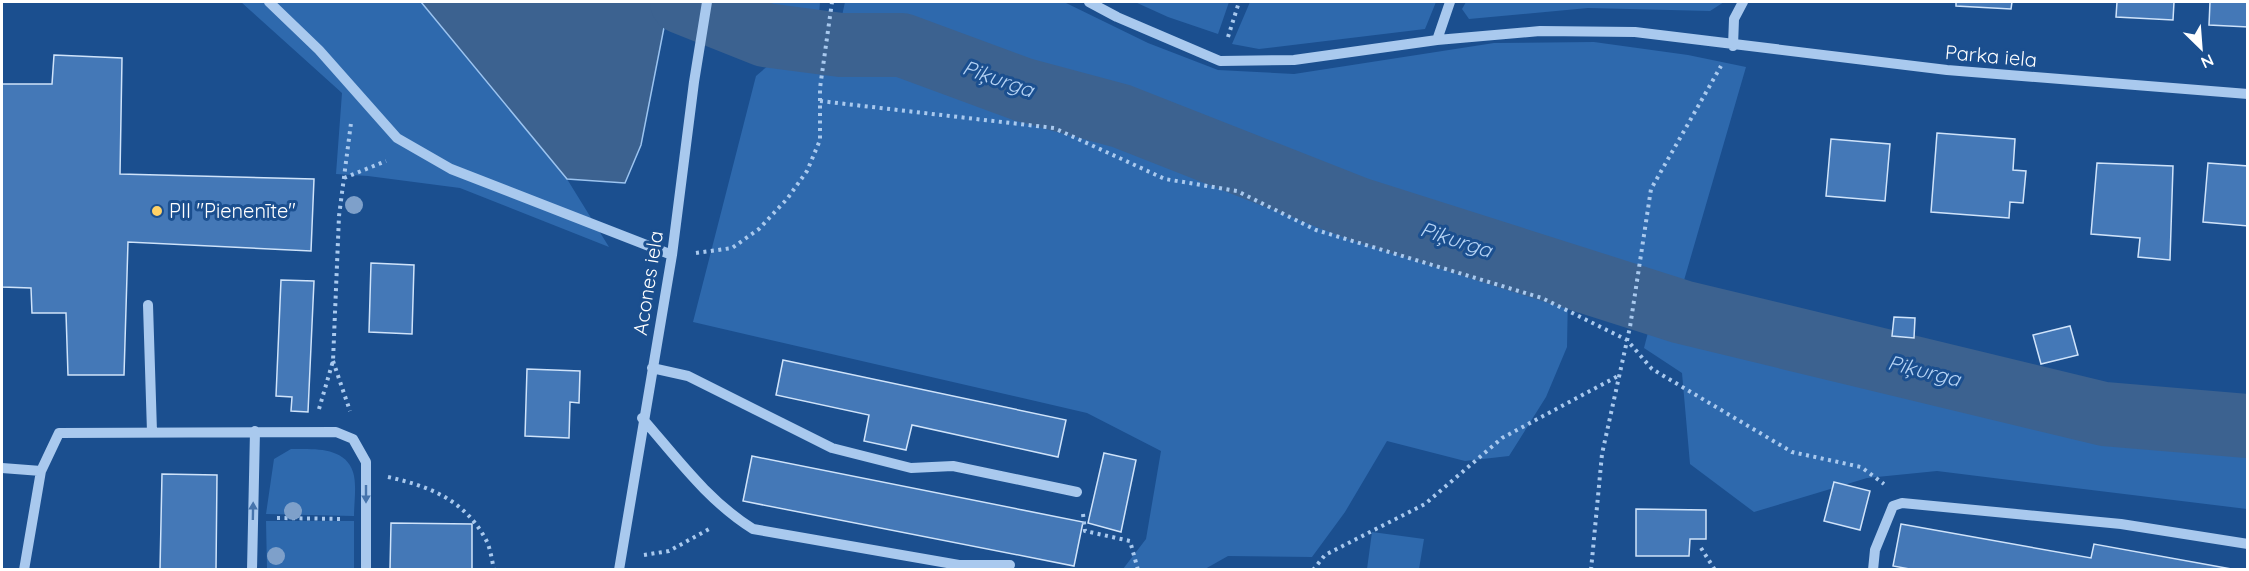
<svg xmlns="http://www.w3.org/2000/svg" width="2249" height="571" font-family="Quicksand,sans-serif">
	<rect width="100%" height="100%" fill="#1b4f8f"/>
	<path fill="#2e69ad" d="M241,2h180l146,177 42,68 -149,-59 -92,-12 -32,-2 6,-81z
		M724,2h96l-2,25 -50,-5 -44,-17z
		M845,2h219l84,41 70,27 76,4 200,-31 100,-1 94,13 58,12 -68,234 -184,-75 -138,-45 -143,-57 -229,-73 -73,-29 -71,3z
		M1135,2h94l-11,32 -50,-17z
		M1250,2h186l-11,27 -166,20 -27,-5z
		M1466,2h258l-14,9 -122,-3 -119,11 -7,-10z
		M777,58l130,9 459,162 202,63 -1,55 -21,50 -37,59 -44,5 -78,-20 -42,71 -33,45 -84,-1 -23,13h-82l23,-30 15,-88 -74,-38 -394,-91 63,-246z
		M1653,313l451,112 143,13v71l-310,-38 -70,7 -113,34 -64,-48 -8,-91 -38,-25z
		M291,449c21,0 54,-3 62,23 4,12 1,31 1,44l-88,-2 8,-55z
		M266,521h88v48h-87z
		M1372,532l52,7 -5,30h-52z"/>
	<path fill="#3c6290" stroke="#9cc4f0" stroke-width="1.5" d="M421,2h248l-28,143 -16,38 -58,-4z"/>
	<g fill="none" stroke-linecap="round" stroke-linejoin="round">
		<path stroke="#3c6290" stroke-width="64" d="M682,2l83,33 76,10h61l122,45 97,26 237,93 324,103 422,102 144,12"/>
	</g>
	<path fill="#4478b7" stroke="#cfe3fa" stroke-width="1.5" d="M1956,2h56l-1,7 -55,-3z
		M2117,2h57l-1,18 -57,-3z
		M2210,2h38v25l-39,-2z
		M54,55l68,3 -2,116 194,5 -3,72 -183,-9 -4,133h-56l-2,-62h-34l-1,-25 -29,-1v-203h50z
		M1937,133l78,6 -2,31 13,1 -3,32 -13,-1 -1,16 -78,-6z
		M1831,139l59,5 -5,57 -59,-5z
		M2097,163l76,3 -3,94 -32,-3 2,-19 -49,-4z
		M2208,163l40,3v60l-45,-4z
		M371,263l43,2 -2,69 -43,-2z
		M281,280l33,1 -6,131 -17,-1 1,-14 -16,-1z
		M1894,317l21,1 -1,20 -22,-2z
		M2070,326l8,29 -37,9 -8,-29z
		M783,360l283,60 -8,37 -146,-32 -6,25 -42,-9 5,-26 -93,-20z
		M527,369l53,2 -1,32 -9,-1 -1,36 -44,-2z
		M1104,453l32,7 -15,72 -33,-9z
		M752,456l331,66 -9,44 -331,-65z
		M162,474l55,1 -1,95h-56z
		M1834,482l36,9 -10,39 -36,-9z
		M1636,509l70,1v29h-16l-1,17h-53z
		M391,523l81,1v46h-82z
		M1901,524l190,34 3,-14 143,26h-322l-22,-4z"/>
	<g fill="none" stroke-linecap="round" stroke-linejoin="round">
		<path stroke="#a9c9ee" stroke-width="4" stroke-dasharray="3 4.5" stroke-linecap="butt" d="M1228,37l11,-35
			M820,101l234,27 111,51 72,12 79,39 226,68 85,42 25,29 140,83 69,15 23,17
			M344,178l42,-17
			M696,253l36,-5 27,-19 28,-30 20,-28 13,-31v-52l12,-86
			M333,361l17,50
			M319,409l14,-48 6,-145 12,-93
			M388,477c41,9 76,23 97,61 5,8 7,22 9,32
			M1083,514l2,17 45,10 8,29
			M277,518l65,1
			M1701,548l14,22
			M644,555l25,-4 42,-23
			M1313,570l12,-15 100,-51 77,-66 116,-62
			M1591,570l11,-116 28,-127 21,-138 70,-123"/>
		<path stroke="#a9c9ee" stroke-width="10" d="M269,2l50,48 78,88 54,31 221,86
			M1089,2l28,15 103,44 74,-1 143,-20 103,-9 95,1 312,38 301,24
			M1437,40l13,-38
			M1733,46l1,-27 9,-17
			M148,305l4,127
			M652,368l36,8 144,72 79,20 42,-2 124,26
			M642,418c35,40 66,83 111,111l206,36h51
			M2,468l39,3
			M24,570l17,-99 18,-38 277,-1 17,7 13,23v108
			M252,570l3,-139
			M619,570l53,-315 22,-173 13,-80
			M1873,570l2,-20 18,-44 9,-3 219,21 127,20"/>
	</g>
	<g fill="#7ea0ca">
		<circle cx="354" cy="205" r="9"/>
		<circle cx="293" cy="511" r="9"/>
		<circle cx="276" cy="556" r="9"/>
	</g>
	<defs><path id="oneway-solid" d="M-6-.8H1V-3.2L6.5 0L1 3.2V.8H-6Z" transform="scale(1.5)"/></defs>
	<g fill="#4674ac">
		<use href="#oneway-solid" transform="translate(366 494) rotate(90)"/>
		<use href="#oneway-solid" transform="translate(253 511) rotate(-89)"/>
	</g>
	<circle fill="#ffd166" stroke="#1b4f8f" stroke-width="2" cx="157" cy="211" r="6"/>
	<g text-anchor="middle" stroke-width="6" stroke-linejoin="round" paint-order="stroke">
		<g font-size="20" fill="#fff" stroke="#1b4f8f">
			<text transform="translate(1991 56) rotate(5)" y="7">Parka iela</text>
			<text transform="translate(648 283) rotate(-81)" y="7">Acones iela</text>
		</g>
		<g font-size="20" fill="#fff" stroke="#1b4f8f" text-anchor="start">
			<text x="169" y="218">PII "Pienenīte"</text>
		</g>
		<g font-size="21" font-style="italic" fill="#b5d3f5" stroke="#1b4f8f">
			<text transform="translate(998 79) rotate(19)" y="7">Piķurga</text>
			<text transform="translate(1456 240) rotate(18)" y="7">Piķurga</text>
			<text transform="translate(1924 371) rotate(14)" y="7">Piķurga</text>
		</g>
	</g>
	<rect width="2249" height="571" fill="none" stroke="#ffffff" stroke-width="6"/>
	<g transform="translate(2201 48) rotate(155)" stroke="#1b4f8f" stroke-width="4.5" paint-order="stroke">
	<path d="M0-4.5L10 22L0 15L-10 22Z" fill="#ffffff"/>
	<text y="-9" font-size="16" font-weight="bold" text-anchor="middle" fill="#ffffff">N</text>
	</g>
</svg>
